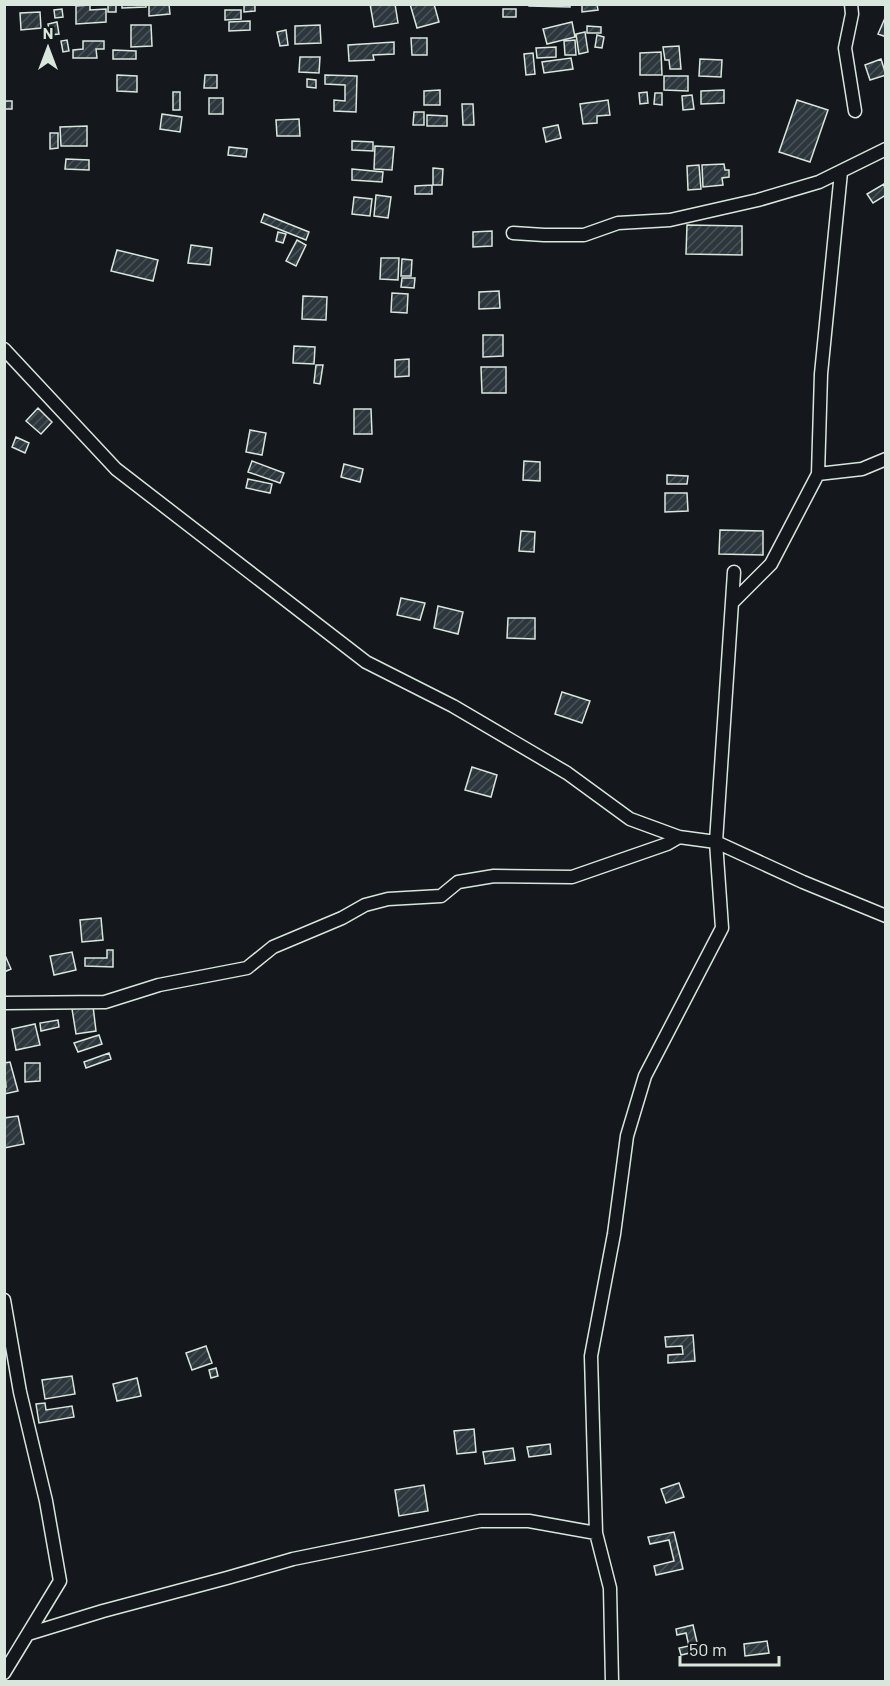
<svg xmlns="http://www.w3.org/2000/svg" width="890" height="1686" font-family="Barlow,sans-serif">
	<defs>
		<pattern id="building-hatch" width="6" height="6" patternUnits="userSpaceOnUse" patternTransform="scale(1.5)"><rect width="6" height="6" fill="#2c363c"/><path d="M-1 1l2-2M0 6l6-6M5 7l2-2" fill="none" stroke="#4a5358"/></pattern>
	</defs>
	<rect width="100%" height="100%" fill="#14181c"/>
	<path fill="url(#building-hatch)" stroke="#d8e6dc" stroke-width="1.5" d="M108,4h8v8h-8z
		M122,4h24v3l-24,1z
		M149,4h20l1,10 -21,2z
		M244,4h11v7l-11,1z
		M370,4h25l3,19 -24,4z
		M410,4h24l5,18 -22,6z
		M529,4h41v3l-41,-1z
		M582,4h15l1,6 -16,2z
		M90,5v5l16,-1v13l-30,2v-18z
		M62,9l1,8 -8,1 -1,-8z
		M503,9h13v8h-13z
		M225,10h16v9l-16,1z
		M40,12l1,16 -20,2 -1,-17z
		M885,18h1v19l-8,-3z
		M250,21v9l-21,1v-9z
		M57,22l2,12 -9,1 -2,-11z
		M572,22l3,15 -28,7 -4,-15z
		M131,25h20l1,21 -21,1z
		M320,25l1,18 -26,1v-18z
		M587,26l14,1v6h-14z
		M286,30l2,15 -8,1 -3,-14z
		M585,32l3,20 -9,2 -3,-20z
		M597,35l7,2 -2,11 -7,-1z
		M411,38h16v17h-15z
		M67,40l2,11 -6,1 -2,-11z
		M575,40l1,15h-11l-1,-14z
		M83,41h21v8h-8l1,9h-24v-8l10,-1z
		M394,42v12l-21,1 1,5 -25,1 -1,-16z
		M679,46l2,23h-11l-1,-9h-4l-2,-13z
		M556,47v10l-19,1 -1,-10z
		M113,50l23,1v8h-23z
		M661,52l1,23h-22v-22z
		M533,53l2,21 -9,1 -2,-21z
		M300,57h20l-1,16 -20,-1z
		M571,58l2,11 -29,4 -2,-11z
		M700,59l22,1 -1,17 -22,-1z
		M881,59l5,16 -16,5 -5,-15z
		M117,75l20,1v16l-20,-1z
		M205,75h12v13h-13z
		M325,75l32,1 -1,36 -22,-1v-11l11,1v-16l-20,-1z
		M664,76h24v15l-24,-1z
		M307,79l9,1v8l-9,-1z
		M440,90v15h-16v-14z
		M724,90v13l-23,1v-13z
		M173,92h7v18h-7z
		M647,92l1,11 -8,1 -1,-11z
		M655,93h7v12l-8,-1z
		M692,95l2,14 -11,1 -1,-14z
		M209,98h14v16h-14z
		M608,100l2,15 -13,1v7l-14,1 -3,-20z
		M797,100l31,10 -18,52 -31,-10z
		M4,101h8v8h-8z
		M462,104h11l1,21h-11z
		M414,112h10v13h-11z
		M162,114l20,3 -2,15 -20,-3z
		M427,115l20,1v10h-20z
		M299,119l1,17h-23l-1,-16z
		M558,125l3,13 -15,4 -3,-14z
		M87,126v20h-26l-1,-19z
		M50,133h8v15l-8,1z
		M352,141l21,1v9l-21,-1z
		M375,146l19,1 -2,23 -18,-1z
		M229,147l18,2 -1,8 -18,-2z
		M66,159l23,1v10l-24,-1z
		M724,164l1,6h4v7l-7,1 1,7 -20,2 -1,-22z
		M699,165l2,24 -13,1 -1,-24z
		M433,168l10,1 -1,16h-9z
		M352,169l31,3 -1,10 -30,-2z
		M884,184l2,11 -13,8 -6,-9z
		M432,185v9h-17v-8z
		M376,195l15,2 -3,21 -14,-2z
		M354,197l18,2 -2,17 -18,-2z
		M264,214l45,18 -3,8 -45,-18z
		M687,225l55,1v29l-56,-1z
		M492,231v15l-19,1v-15z
		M278,232l8,2 -3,9 -7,-2z
		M297,240l9,5 -10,21 -10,-5z
		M191,245l21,3 -2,17 -22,-2z
		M117,250l41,10 -5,21 -42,-10z
		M381,258h18l-1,22 -18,-1z
		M402,259l10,1 -1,16h-10z
		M402,278h13l-1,10 -13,-1z
		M499,291l1,17 -21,1v-17z
		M392,293l16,1 -1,19 -16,-1z
		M303,296l24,1 -1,23 -24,-1z
		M483,335h20v21l-20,1z
		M294,346l21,1 -1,17 -21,-1z
		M409,359v17l-14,1v-17z
		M316,365h7l-3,19 -6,-1z
		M481,367h25v26h-24z
		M38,408l14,14 -11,12 -15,-13z
		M354,409h17l1,25h-18z
		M250,430l16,3 -4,22 -16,-3z
		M16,437l13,6 -4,10 -13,-6z
		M252,461l32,12 -4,10 -32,-11z
		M524,461l16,1v19l-17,-1z
		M344,464l19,5 -3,13 -19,-5z
		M667,475l21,1 -1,8h-20z
		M248,479l24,5 -2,9 -24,-5z
		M665,493h22l1,18 -23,1z
		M720,530l43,1v24l-44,-1z
		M521,531l14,1 -1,20 -15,-1z
		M401,598l24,5 -5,17 -23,-5z
		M438,606l25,6 -5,22 -24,-6z
		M508,618h27v21l-28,-1z
		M562,692l28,9 -8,22 -27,-9z
		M472,767l25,8 -6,22 -26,-7z
		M101,918l2,22 -21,2 -2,-22z
		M107,950h6v17l-28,-1v-8h22z
		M72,952l4,18 -22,5 -4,-19z
		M4,953l7,16 -7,3z
		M93,1006l3,25 -20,3 -4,-25z
		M58,1020l1,7 -18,4 -1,-8z
		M35,1024l5,21 -24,5 -4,-21z
		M99,1035l3,9 -24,8 -4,-9z
		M109,1053l2,6 -25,9 -2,-6z
		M10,1062l8,29 -14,3v-7h2l-2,-24z
		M25,1063h15v18l-15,1z
		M18,1116l6,28 -20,4v-30z
		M693,1335l2,26 -27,2v-8l15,-1 -1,-8 -16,1 -1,-10z
		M206,1346l6,17 -20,7 -6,-17z
		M216,1368l2,8 -7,2 -2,-8z
		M72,1376l3,18 -30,5 -3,-19z
		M137,1378l4,18 -24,5 -4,-17z
		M45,1403l1,7 26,-4 2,11 -35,6 -3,-19z
		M474,1429l2,23 -19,2 -3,-23z
		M550,1444l1,10 -22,3 -2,-10z
		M513,1448l2,12 -30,4 -2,-12z
		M679,1483l5,14 -18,6 -5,-14z
		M424,1485l4,26 -29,5 -4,-26z
		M674,1532l9,37 -27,6 -2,-9 20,-5 -5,-21 -19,4 -2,-7z
		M693,1625l6,26 -18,4 -2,-7 10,-2 -3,-13 -9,2 -1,-6z
		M767,1641l2,12 -24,3 -1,-12z"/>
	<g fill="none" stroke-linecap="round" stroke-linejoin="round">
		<g stroke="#d8e6dc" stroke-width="15">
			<path id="minor" d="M851,4l1,10 -7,34 10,63
				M513,233l31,2h40l34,-12 52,-3 88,-20 61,-18 67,-33
				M4,349l112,120 250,193 87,44 114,67 63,46 49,18 37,5 18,-270
				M818,474l44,-5 24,-10
				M732,603l39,-39 47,-90 3,-100 20,-202
				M4,1003l101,-1 54,-17 88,-17 26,-21 69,-29 23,-13 23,-6 53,-3 17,-14 36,-6 78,1 95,-33 12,-7
				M4,1300l16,92 26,109 14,80 -56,92
				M28,1634l75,-23 124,-33 66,-19 187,-38h49l67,12
				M612,1682l-2,-94 -14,-55 -5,-177 23,-122 13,-98 18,-60 77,-148 -6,-86 87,40 83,34"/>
		</g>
		<use href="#minor" stroke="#14181c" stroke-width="12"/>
	</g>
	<rect width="890" height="1686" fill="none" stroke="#d8e6dc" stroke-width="12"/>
	<g transform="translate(48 48)" stroke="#14181c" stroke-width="4.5" paint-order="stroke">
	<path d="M0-4.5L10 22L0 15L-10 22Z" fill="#d8e6dc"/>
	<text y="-9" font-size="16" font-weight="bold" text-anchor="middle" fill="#d8e6dc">N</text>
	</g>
	<path d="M680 1656v9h99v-9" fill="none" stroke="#d8e6dc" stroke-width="3"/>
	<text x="689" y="1656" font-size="18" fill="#d8e6dc" stroke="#14181c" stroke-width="4.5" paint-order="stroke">50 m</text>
</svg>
